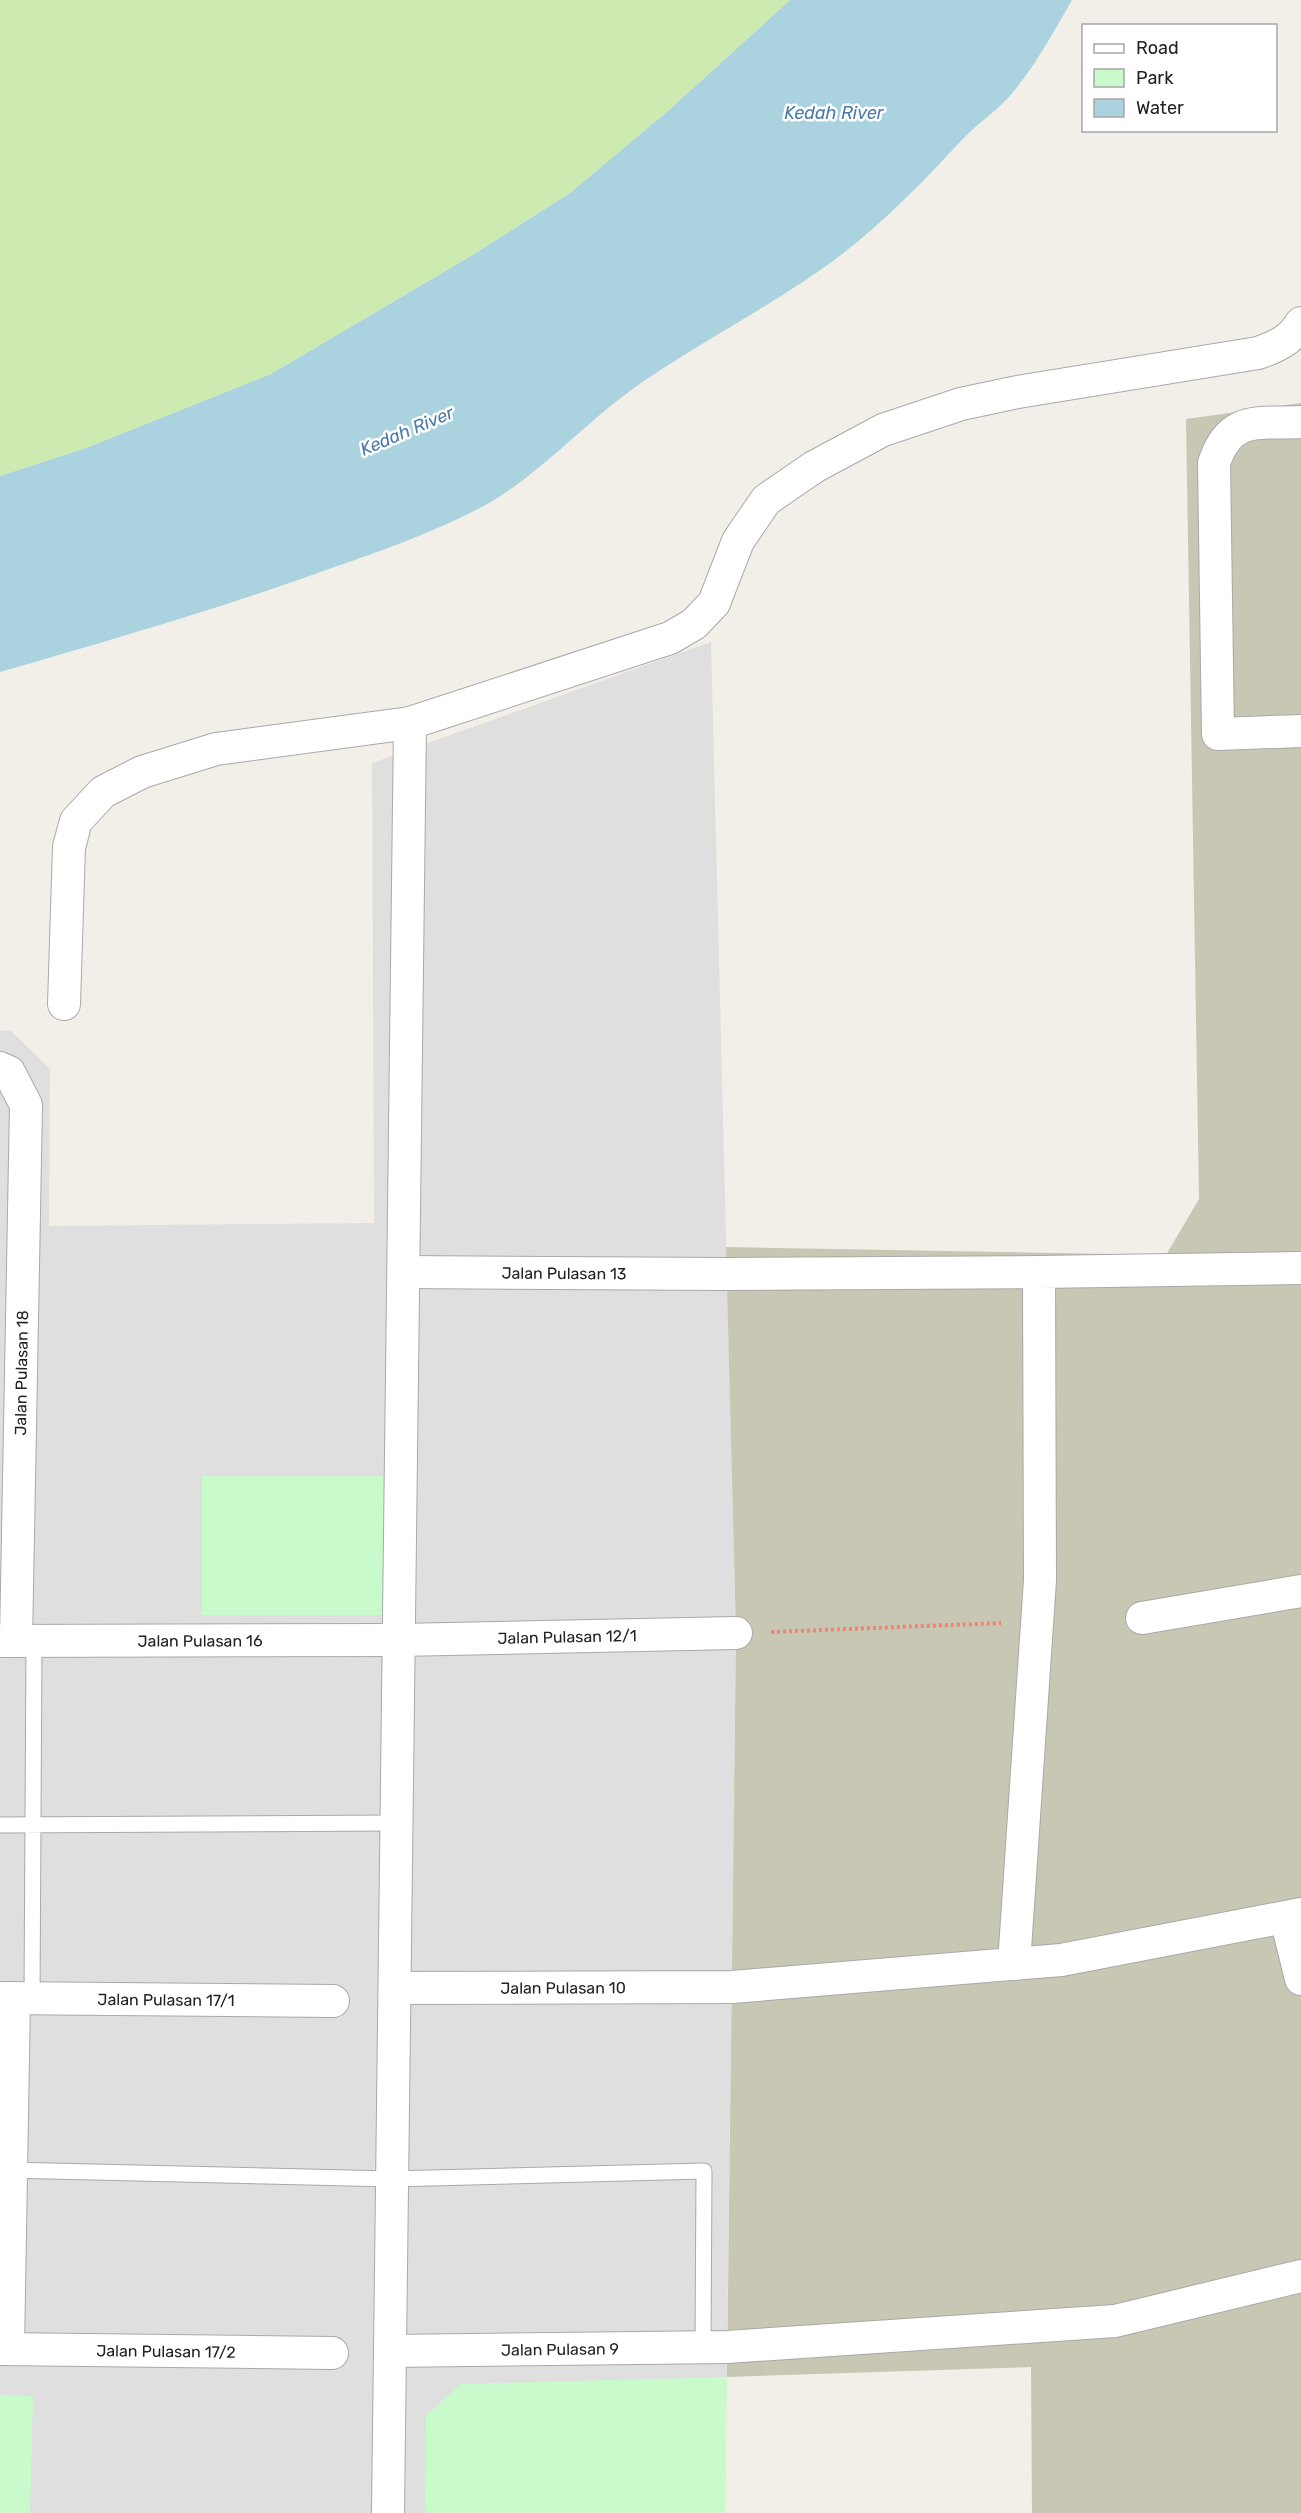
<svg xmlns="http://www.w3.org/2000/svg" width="1301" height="2513" font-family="Rubik,sans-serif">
	<rect width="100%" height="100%" fill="#f2efe9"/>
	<path fill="#e0dfdf" d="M711,642l25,991 -11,880h-725v-1482l10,-1 40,39 -1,157 325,-3 -2,-460z"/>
	<path fill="#c7c7b4" d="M1301,403v2110h-269l-1,-146 -304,10 9,-744 -10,-386 440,8 33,-56 -13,-780z"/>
	<path fill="#cdebb0" d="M0,0h790l-122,111 -98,82 -99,63 -200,118 -185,74 -86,28z"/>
	<path fill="#c8facc" d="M202,1476h181v139h-181z
		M727,2377l-2,136h-300l1,-97 35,-32z
		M0,2395l33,1 -3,117h-30z"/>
	<path fill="#aad3df" d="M790,0h282c-19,33 -39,70 -64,98 -15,16 -34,28 -48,44 -40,43 -76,80 -123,116 -65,48 -137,84 -203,130 -53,38 -96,89 -154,120 -48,25 -100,43 -151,61 -108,39 -218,71 -329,103v-196l86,-28 185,-74 200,-118 99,-63 98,-82z"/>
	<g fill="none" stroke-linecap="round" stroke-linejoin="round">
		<g stroke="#a9a9a9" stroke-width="17">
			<path id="service" d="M0,1825l397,-2
				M32,1998l2,-357
				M6,2170l386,9 312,-8 -1,176"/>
		</g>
		<g stroke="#a9a9a9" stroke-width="34">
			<g id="minor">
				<path d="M1301,422c-44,2 -71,-7 -87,41l4,271 83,-3"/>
				<path d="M64,1004l5,-157 7,-26 27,-29 39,-20 74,-23 194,-26 260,-85 24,-14 20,-21 24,-62 28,-41 48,-33 69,-37 78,-26 57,-12 240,-39c18,-6 33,-13 43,-30"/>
				<path d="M0,1068l9,4 17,33 -10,536"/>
				<path id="s1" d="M404,1272l323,2 312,-2"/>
				<path d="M1142,1618l159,-27"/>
				<path id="s2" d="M0,1641l399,-1 337,-7"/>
				<path d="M1286,1918l15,61"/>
				<path d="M1014,1964l26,-384 -1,-308 262,-4"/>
				<path id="s3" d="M395,1988l337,-1 329,-27 240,-46"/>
				<path id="s4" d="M0,1998l333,3"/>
				<path id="s5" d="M0,2349l332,4"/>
				<path d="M8,2349l6,-351"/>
				<path id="s6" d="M390,2351l337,-4 388,-26 186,-45"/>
				<path d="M388,2513l22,-1790"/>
			</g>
		</g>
		<path stroke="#fa8072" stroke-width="4" stroke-dasharray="3 3" stroke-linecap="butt" d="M771,1632l230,-9"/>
		<use href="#service" stroke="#fff" stroke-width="15"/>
		<use href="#minor" stroke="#fff" stroke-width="32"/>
	</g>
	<g text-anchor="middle" stroke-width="5" stroke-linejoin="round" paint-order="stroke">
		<g font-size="16" fill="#222" stroke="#fff">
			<text dy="6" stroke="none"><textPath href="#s1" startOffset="160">Jalan Pulasan 13</textPath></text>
			<text transform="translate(21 1373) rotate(-89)" y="6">Jalan Pulasan 18</text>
			<text dy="6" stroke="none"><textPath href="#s2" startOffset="567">Jalan Pulasan 12/1</textPath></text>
			<text dy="6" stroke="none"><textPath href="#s2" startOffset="200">Jalan Pulasan 16</textPath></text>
			<text dy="6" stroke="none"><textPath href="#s3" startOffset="168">Jalan Pulasan 10</textPath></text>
			<text dy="6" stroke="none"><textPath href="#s4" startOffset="166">Jalan Pulasan 17/1</textPath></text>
			<text dy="6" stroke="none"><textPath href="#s6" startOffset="170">Jalan Pulasan 9</textPath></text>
			<text dy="6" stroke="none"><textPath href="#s5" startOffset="166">Jalan Pulasan 17/2</textPath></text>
		</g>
		<g font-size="18" font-style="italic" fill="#4a7aab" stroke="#fff">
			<text x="834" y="119">Kedah River</text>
			<text transform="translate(407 431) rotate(-23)" y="6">Kedah River</text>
		</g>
	</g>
	<rect x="1082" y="24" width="195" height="108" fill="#ffffff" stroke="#a7a7a7" stroke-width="1.5"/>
	<rect x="1094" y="44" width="30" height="9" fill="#ffffff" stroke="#a7a7a7" stroke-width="1.5"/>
	<text x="1136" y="54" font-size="18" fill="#222222">Road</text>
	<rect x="1094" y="69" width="30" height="18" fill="#c8facc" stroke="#a7a7a7" stroke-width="1.5"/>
	<text x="1136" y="84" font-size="18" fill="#222222">Park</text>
	<rect x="1094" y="99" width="30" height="18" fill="#aad3df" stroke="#a7a7a7" stroke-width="1.5"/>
	<text x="1136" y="114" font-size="18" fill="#222222">Water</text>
</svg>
